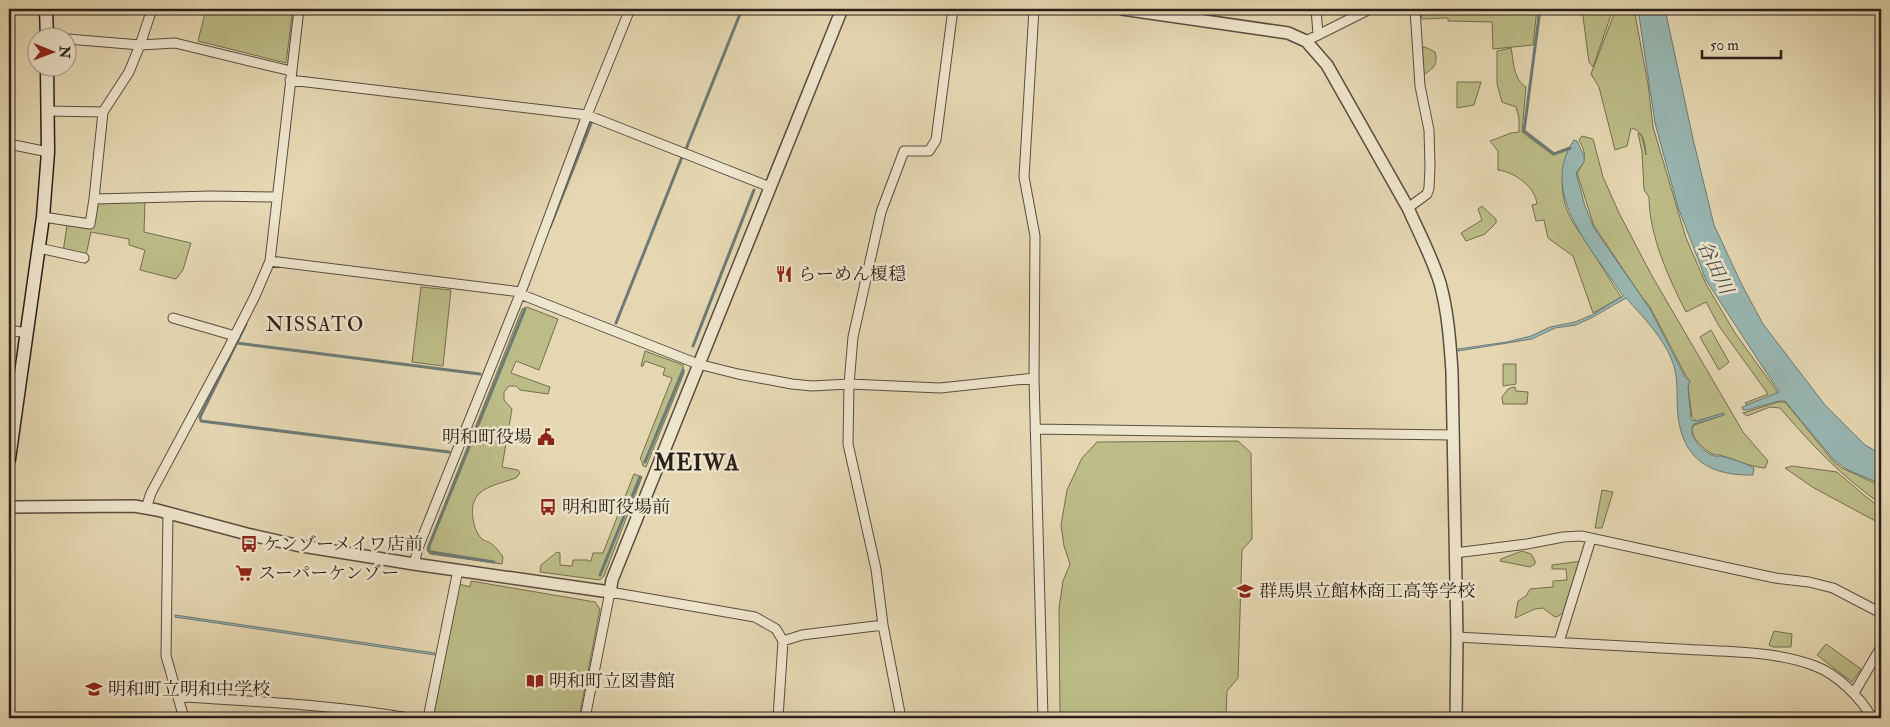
<svg xmlns="http://www.w3.org/2000/svg" width="1890" height="727" font-family="'IM FELL Double Pica','Noto Serif JP',serif">
	<rect width="100%" height="100%" fill="#e5d7b2"/>
	<filter id="stains"><feTurbulence type="fractalNoise" baseFrequency=".004" numOctaves="4"/><feColorMatrix values="0 0 0 0 .2 0 0 0 0 .09 0 0 0 0 .02 0 0 0 .5 -.17"/></filter>
	<radialGradient id="worn" r=".72"><stop offset=".6" stop-color="#630" stop-opacity="0"/><stop offset="1" stop-color="#630" stop-opacity=".3"/></radialGradient>
	<path fill="#bcbc87" stroke="#736e50" d="M206,9h87l-7,54 -88,-22z
		M1421,9h116l-4,36 -40,4 -1,-27 -44,-1v-3l-26,1z
		M1582,9h31l-20,58 -4,-5z
		M1616,9h18l14,75 5,43 33,111 20,46 29,49 46,64 -34,8 -2,-2 23,-9 -49,-68 -13,-24 -20,10c-17,-33 -37,-77 -37,-115l-5,-7 -2,-38 -4,-19 4,3 4,19c-1,-12 -2,-24 -15,-27l-4,18 -12,4 -16,-63 -8,-13z
		M1425,47l10,5c4,13 -3,18 -14,24v-28z
		M1511,48c3,14 2,31 15,39l-4,45 31,23 16,-6c-9,25 -10,48 3,72 4,7 9,13 13,19 12,19 24,38 36,57l-28,16 -20,-57 -25,-18 -4,-18 -8,1 -4,-16 5,-1c-2,-18 -23,-32 -39,-34v-19l-8,-10 21,-8 8,-1v-14l-3,-11 -14,-5 -5,-18v-33z
		M1457,82h24l-7,23 -17,3z
		M1582,136l11,3 10,38 16,36 33,63 91,156 25,29 -3,7c-14,-1 -29,-8 -42,-12 -4,-2 -8,0 -12,-3 -8,-4 -19,-15 -19,-24l2,-4 30,-10v-2l-28,8 -4,-4 -4,-30 2,-6 -4,-5 -36,-69 -11,-14 -45,-67 -17,-53c9,-13 10,-18 2,-33z
		M145,202l-1,30 47,11 -8,27 -7,9 -36,-9 5,-20 -16,-5v-6l-38,-7 -5,23 -23,-3 4,-27 24,4 7,-26z
		M1482,206l14,13v4l-11,11 -19,7 -5,-8 21,-13 -4,-11z
		M421,287l30,3 -8,76 -31,-4z
		M527,307l31,12 -19,51 -23,-9 -5,12 39,14 -2,7 -28,-4 -4,-4h-7l-5,6v8l8,9 -10,58 16,3 2,3 -4,5c-23,8 -48,10 -43,41 1,6 3,13 7,18 4,5 9,4 13,8 4,3 7,8 10,12l-1,7 -72,-10 -3,-4 1,-4 93,-234 1,-3z
		M1711,330l18,32 -10,8 -19,-33z
		M645,351l38,14 1,8 -38,94 -3,-1 -1,-5 -2,-2 32,-81 -9,-3 2,-7 -20,-7 -2,5h-2z
		M1503,364h13v20l-13,2z
		M1513,387h2l1,4 12,1 -1,12h-24l-1,-7 6,-8z
		M1778,402h7l48,59 9,7 39,18v18c-38,-26 -71,-61 -101,-96l-10,-1 -23,9 -4,-3z
		M1238,441l13,12 1,86 -10,11 -4,128 -11,13 -1,27h-166l-1,-110 4,-27 7,-17 -6,-18 -3,-21 6,-35 15,-32 15,-16z
		M1792,466l45,6 28,24 16,12v16l-67,-36 -29,-20z
		M634,474l8,3 -38,99 -4,4 -60,-8 1,-7 16,-13 3,1v12l12,1 1,-6h15v1h3l2,-8h10z
		M1602,490l11,2 -11,36h-7z
		M1522,551l9,3 4,7v3l-5,3 -30,-6 1,-2z
		M1582,561c-5,15 -11,54 -27,56l-12,-9 -8,1 -20,9 3,-17 8,-5 4,-7 23,-2v-6l14,-1 -1,-11h-14v-4z
		M471,581l124,21 5,7 -21,109h-146l26,-134 11,3z
		M1774,631l18,3 -1,13h-18l-4,-2z
		M1826,644l35,25 -9,13 -35,-27z"/>
	<path fill="#98b8b4" stroke="#6c7b76" d="M1638,9h27l28,130 21,86 28,60 21,39 62,81 40,40 16,9v30l-33,-14 -14,-10 -49,-59h-6l-32,9h-4l-1,-3 37,-15 -73,-112 -28,-73 -23,-84z
		M1574,140l3,1 7,15v6l-8,11 9,33 9,22 56,81 35,68 5,4 -2,6 3,33 6,1 27,-8v2l-30,9c-8,11 8,27 18,31 4,2 4,1 8,1 10,2 25,7 34,12l-1,7c-42,1 -70,-15 -75,-59 -2,-17 1,-36 -5,-53 -9,-25 -30,-46 -47,-65l-33,19 -17,8 -21,3 -23,11 -74,12v-2l49,-7 24,-6 19,-9 25,-5 17,-7 31,-19c-28,-44 -86,-102 -49,-156z
		M175,615l260,38v2l-260,-38z"/>
	<g fill="none" stroke-linecap="round" stroke-linejoin="round">
		<path stroke="#6c7b76" stroke-width="3" d="M1540,9l-16,122 30,23 16,-6
			M686,149l56,-140
			M550,227l42,-106
			M616,323l66,-166
			M246,324l-46,93 1,4 248,31
			M237,343l243,31
			M693,346l61,-156
			M645,462l38,-92
			M494,562l-63,-10 -2,-1v-5l96,-237
			M600,575l40,-98"/>
		<g stroke="#594d40" stroke-width="11">
			<path id="minor" d="M1034,9l-10,168 11,59 -1,142 9,340
				M1316,9l2,25
				M68,39l72,6 35,-2 116,28
				M1306,41l64,-32
				M290,80l297,35 183,72
				M47,111l56,1
				M9,144l39,8
				M94,199l118,-3 65,1
				M1408,208l19,-14 2,-6 1,-21 -1,-37 -9,-44 -5,-77
				M43,217l47,7 4,-25 9,-87 26,-40 11,-27 12,-36
				M39,248l45,10
				M270,261l251,31
				M520,294l178,70 40,10 54,10 20,2 37,-2 91,4 94,-10
				M173,318l62,18
				M9,330l18,3
				M1035,429l417,6
				M146,508l5,-15 76,-142 28,-55 15,-35 29,-252
				M168,513l-2,143 18,62
				M1455,553l72,-9 36,-7 18,-1 194,42 34,4 24,6 48,25
				M414,564l4,-16 103,-256 66,-177 43,-106
				M1457,637c74,4 149,8 223,12 44,3 93,1 135,17 22,8 46,32 57,52
				M783,641l19,-6 81,-10
				M1559,642l32,-103
				M1854,693l27,-46
				M179,699l8,-2c74,5 149,8 222,21
				M428,718l30,-148
				M585,718l25,-126 145,25 21,12 7,12 -5,77
				M901,718l-18,-93 -7,-56 -28,-125 1,-60 4,-47 28,-125 23,-61h25l7,-11 17,-131"/>
		</g>
		<g stroke="#594d40" stroke-width="14">
			<path id="tertiary" d="M1122,9l166,24 18,8 21,24 81,143c11,25 24,49 32,75 8,29 10,59 12,89l5,265 -1,81
				M9,507l125,-1 23,4 90,24 49,11 118,19 196,28 2,-12 230,-571"/>
		</g>
		<g stroke="#2a1f1a" stroke-width="15">
			<path id="secondary" d="M46,9l1,29
				M9,459l34,-242 5,-65 -1,-84
				M9,716v2"/>
		</g>
		<use href="#minor" stroke="#eee5cd" stroke-width="9"/>
		<use href="#tertiary" stroke="#eee5cd" stroke-width="11"/>
		<use href="#secondary" stroke="#eee5cd" stroke-width="12"/>
	</g>
	<defs>
		<g id="restaurant-bare" transform="scale(1.35)"><path d="M-5-6h1v4h1v-4h1v4h1v-4h1v5L-1.5 .5V6h-2V.5L-5-1ZM5-6V6H3V1.5H1.5Q1.5-4 5-6Z" fill="#8f2418" stroke="#eee5cd" stroke-width="2.5" paint-order="stroke"/></g>
		<g id="civic-bare" transform="scale(1.35)"><path d="M-.6-6.5H3V-4.5H.6V-3L4-1V1h2V6H-6V1h2V-1L-.6-3ZM-1.2 2.5V6h2.4V2.5Z" fill="#8f2418" stroke="#eee5cd" stroke-width="2.5" paint-order="stroke"/></g>
		<g id="bus-bare" transform="scale(1.35)"><path d="M-5-6H5V4H4V6H2V4H-2V6H-4V4H-5ZM-3.5-4V0h7V-4ZM-3.5 1.2v1.5H-2V1.2ZM2 1.2v1.5H3.5V1.2Z" fill="#8f2418" stroke="#eee5cd" stroke-width="2.5" paint-order="stroke"/></g>
		<g id="supermarket-bare" transform="scale(1.35)"><path d="M-6-5.5h2.5l.6 2H6L4.5 2H-2.5L-4.4-4H-6ZM-1.5 3.2a1.3 1.3 0 1 0 .1 0ZM3 3.2a1.3 1.3 0 1 0 .1 0Z" fill="#8f2418" stroke="#eee5cd" stroke-width="2.5" paint-order="stroke"/></g>
		<g id="school-bare" transform="scale(1.35)"><path d="M0-5L7-2L0 1L-7-2ZM-4 1L0 2.5L4 1V4Q0 6-4 4Z" fill="#8f2418" stroke="#eee5cd" stroke-width="2.5" paint-order="stroke"/></g>
		<g id="library-bare" transform="scale(1.35)"><path d="M-6-4Q-3-5.5-.7-3.5V5Q-3 3-6 4ZM6-4Q3-5.5 .7-3.5V5Q3 3 6 4Z" fill="#8f2418" stroke="#eee5cd" stroke-width="2.5" paint-order="stroke"/></g>
	</defs>
	<g fill-rule="evenodd">
		<use href="#restaurant-bare" x="784" y="274"/>
		<use href="#civic-bare" x="546" y="437"/>
		<use href="#bus-bare" x="548" y="507"/>
		<use href="#bus-bare" x="249" y="544"/>
		<use href="#supermarket-bare" x="244" y="573"/>
		<use href="#school-bare" x="1245" y="591"/>
		<use href="#library-bare" x="535" y="681"/>
		<use href="#school-bare" x="94" y="689"/>
	</g>
	<g text-anchor="middle" stroke-width="5" stroke-linejoin="round" paint-order="stroke">
		<g font-size="18" fill="#2a1f1a" stroke="#eee5cd" text-anchor="start">
			<text x="798" y="280">らーめん榎穏</text>
			<text x="532" y="443" text-anchor="end">明和町役場</text>
			<text x="562" y="513">明和町役場前</text>
			<text x="263" y="550">ケンゾーメイワ店前</text>
			<text x="258" y="579">スーパーケンゾー</text>
			<text x="1259" y="597">群馬県立館林商工高等学校</text>
			<text x="549" y="687">明和町立図書館</text>
			<text x="108" y="695">明和町立明和中学校</text>
		</g>
		<g font-size="19" font-style="italic" fill="#4b4d48" stroke="#eee5cd">
			<text transform="translate(1716 267) rotate(64)" y="7">谷田川</text>
		</g>
		<g font-size="20" letter-spacing="1" fill="#2a1f1a" stroke="#eee5cd">
			<text x="315" y="331">NISSATO</text>
		</g>
		<g font-size="22" font-weight="bold" letter-spacing="1" fill="#2a1f1a" stroke="#eee5cd">
			<text x="697" y="470">MEIWA</text>
		</g>
	</g>
	<rect width="1890" height="727" fill="none" stroke="#e5d7b2" stroke-width="30"/>
	<rect x="10" y="10" width="1870" height="707" fill="none" stroke="#2a1f1a" stroke-width="2.5"/>
	<rect x="15" y="15" width="1860" height="697" fill="none" stroke="#2a1f1a"/>
	<g transform="translate(52 52) rotate(91)"><circle r="24" fill="#eee5cd" stroke="#a09685"/>
	<path d="M0-4L9 19L0 12L-9 19Z" fill="#8f2418"/>
	<text y="-8" font-size="14" font-weight="bold" text-anchor="middle" fill="#2a1f1a">N</text>
	</g>
	<path d="M1702 50v8h79v-8" fill="none" stroke="#2a1f1a" stroke-width="2.5"/>
	<text x="1710" y="50" font-size="15" fill="#2a1f1a" stroke="#eee5cd" stroke-width="4" paint-order="stroke">50 m</text>
	<rect width="100%" height="100%" filter="url(#stains)"/>
	<rect width="100%" height="100%" fill="url(#worn)"/>
</svg>
